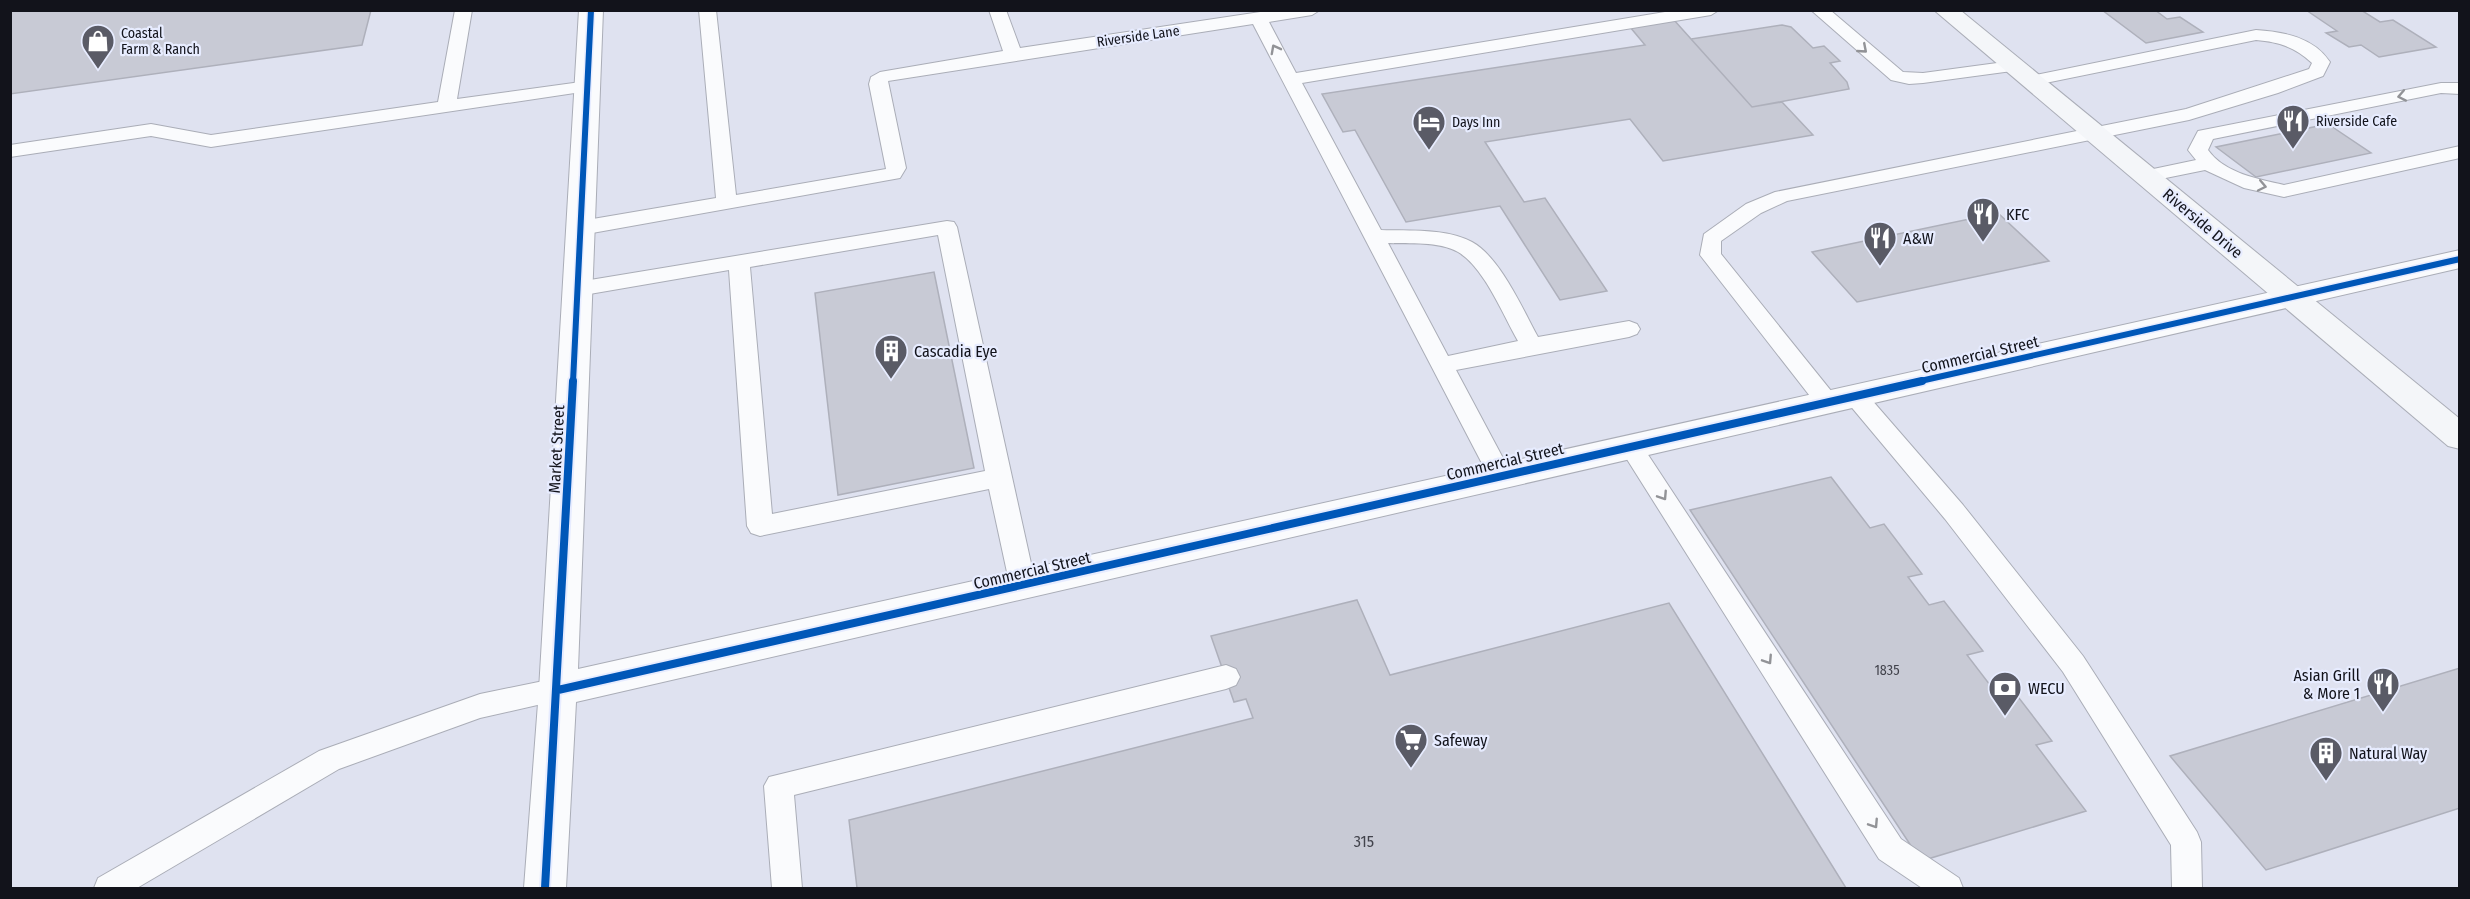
<svg xmlns="http://www.w3.org/2000/svg" width="2470" height="899" font-family="'Fira Sans Condensed',sans-serif">
	<rect width="100%" height="100%" fill="#dfe2f0"/>
	<path fill="#c8cad5" stroke="#aeb0bb" stroke-width="1.5" d="M10,10h361l-9,35 -352,49z
		M2102,10h53l12,9 13,-2 23,15 -57,11z
		M2306,10h55l19,12 13,-2 43,27 -57,10 -18,-12 -12,2 -23,-14 11,-2z
		M1674,20l78,87 30,-5 31,33 -150,26 -33,-42 -145,23 39,60 21,-4 62,93 -47,9 -60,-94 -94,16 -51,-92 -12,2 -21,-38 323,-49 -15,-18z
		M1782,25l9,2 22,21 11,-2 16,15 -10,2 17,19 2,7 -97,18 -61,-68z
		M2328,124l43,29 -115,24 -40,-30z
		M1998,213l51,48 -192,41 -45,-50z
		M934,272l40,196 -136,27 -23,-202z
		M1831,477l39,51 14,-4 38,50 -14,3 21,28 15,-4 39,50 -16,4 26,34 16,-4 43,56 -16,4 50,66 -165,50 -231,-351z
		M1357,600l33,75 279,-72 177,285h-989l-8,-68 404,-102 -7,-19 -12,3 -23,-66z
		M2460,668v140l-194,62 -96,-114z"/>
	<g fill="none" stroke-linecap="round" stroke-linejoin="round">
		<g stroke="#aaadb7" stroke-width="2">
			<path id="lane" d="M455,10h17l-15,89 131,-18 9,5 -9,5 -377,56 -60,-11 -141,21v-12l141,-21 60,11 227,-33z
				M699,10h17l20,185 150,-26 -17,-85 2,-7 9,-5 123,-21 -14,-41h17l14,38 254,-38h46l-8,5 -43,7 27,51 381,-63h42l-8,5 -409,68 79,147c28,1 65,-2 91,12 28,15 51,68 66,95l91,-16 8,3 3,5 -3,5 -8,3 -173,33 56,105 -3,7 -9,2 -9,-2 -3,-7 -235,-451 -365,57 18,87 -6,10 -319,57 -7,-2 -3,-5 3,-5 7,-2 135,-23zM1388,243c21,1 51,-2 70,9 26,15 45,63 60,89l-70,15z
				M1811,10h19l73,62 20,1 89,-12 9,5 -9,5 -89,12 -14,1 -18,-4z
				M2256,30c28,2 57,7 74,32l-7,14 -45,17 -89,27 -402,81 -26,12 -40,28v13l115,143 4,6 -4,6 -8,2 -8,-2 -120,-154 4,-21 42,-30 29,-12 411,-83 123,-40 3,-6c-17,-16 -33,-21 -56,-23l-225,46 -9,-5 9,-5z
				M2441,83h19v11l-19,-1 -228,46 -5,11c16,23 50,29 76,35l176,-39v12l-176,39 -40,-9 -39,-18 -59,12 -7,-2 -3,-4 3,-4 57,-12 -8,-10 10,-19z
				M947,221l7,1 3,5 79,359 -4,7 -9,4 -9,-4 -4,-7 -21,-97 -229,47 -9,-3 -4,-7 -18,-256 -151,26 -8,-2 -3,-5 3,-5 8,-2zM938,235l47,236 -213,43 -22,-247z
				M1856,389l8,2 99,114 120,151 114,176 4,10 1,46h-30l-1,-43 -108,-173 -118,-153 -97,-116 -4,-6 4,-6z
				M1631,438l8,3 262,398 58,39 4,10h-41l-43,-29 -256,-406 -4,-6 4,-6z
				M1226,665l10,4 4,8 -4,8 -10,4 -432,106 8,93h-30l-8,-102 5,-9z
				M558,678l10,4 4,8 -4,8 -88,20 -141,51 -202,119h-43l4,-10 221,-127 161,-57z"/>
		</g>
		<g stroke="#aaadb7" stroke-width="2">
			<path id="street" d="M579,10h24l-25,659 1882,-419v18l-1884,434 -10,186h-42l15,-198z"/>
		</g>
		<g stroke="#aaadb7" stroke-width="2">
			<path id="secondary" d="M1934,10h26l500,409v30l-12,-3z"/>
		</g>
		<use href="#lane" fill="#fafbfd" fill-rule="evenodd"/>
		<use href="#street" fill="#fafbfd" fill-rule="evenodd"/>
		<use href="#secondary" fill="#f4f6f9" fill-rule="evenodd"/>
		<g stroke="#e7ecff" stroke-width="9">
			<path id="cycleway-far1" d="M573,382l18,-372
				M1916,382l544,-123"/>
		</g>
		<g stroke="#e7ecff" stroke-width="12">
			<path id="cycleway" d="M558,690l1364,-309
				M545,888l28,-507"/>
		</g>
		<use href="#cycleway-far1" stroke="#0057b8" stroke-width="6"/>
		<use href="#cycleway" stroke="#0057b8" stroke-width="8"/>
	</g>
	<defs><path id="oneway-chevron" d="M-2-3.5L2.5 0L-2 3.5" fill="none" stroke-width="1.6" stroke-linecap="round" stroke-linejoin="round" transform="scale(1.5)"/></defs>
	<g stroke="#929397">
		<use href="#oneway-chevron" transform="translate(1275 49) rotate(-118)"/>
		<use href="#oneway-chevron" transform="translate(1863 49) rotate(41)"/>
		<use href="#oneway-chevron" transform="translate(2402 96) rotate(169)"/>
		<use href="#oneway-chevron" transform="translate(2262 186) rotate(12)"/>
		<use href="#oneway-chevron" transform="translate(1663 496) rotate(57)"/>
		<use href="#oneway-chevron" transform="translate(1768 660) rotate(57)"/>
		<use href="#oneway-chevron" transform="translate(1874 824) rotate(57)"/>
	</g>
	<defs>
		<g id="shop-pin" transform="scale(1.725)"><path d="M0 17L-7.5 6A9.5 9.5 0 1 1 7.5 6Z" fill="#5a5b66" stroke="#e7ecff"/><path d="M-5-2.5h2.3a2.7 3.5 0 0 1 5.4 0H5L5.5 6h-11ZM-1.5-2.5h3a1.5 2.3 0 0 0-3 0Z" fill="#fff"/></g>
		<g id="restaurant-pin" transform="scale(1.725)"><path d="M0 17L-7.5 6A9.5 9.5 0 1 1 7.5 6Z" fill="#5a5b66" stroke="#e7ecff"/><path d="M-5-6h1v4h1v-4h1v4h1v-4h1v5L-1.5 .5V6h-2V.5L-5-1ZM5-6V6H3V1.5H1.5Q1.5-4 5-6Z" fill="#fff"/></g>
		<g id="hotel-pin" transform="scale(1.725)"><path d="M0 17L-7.5 6A9.5 9.5 0 1 1 7.5 6Z" fill="#5a5b66" stroke="#e7ecff"/><path d="M-6-4.5h1.5V1H6V5H4.5V3h-9V5H-6ZM-4 0a1.8 1.8 0 1 1 3.6 0ZM.5 0V-2.5h3Q6-2.5 6 0Z" fill="#fff"/></g>
		<g id="building-pin" transform="scale(1.725)"><path d="M0 17L-7.5 6A9.5 9.5 0 1 1 7.5 6Z" fill="#5a5b66" stroke="#e7ecff"/><path d="M-4-6H4V6H1V3H-1V6H-4ZM-2.5-4.3h1.7v1.8h-1.7ZM.8-4.3h1.7v1.8H.8ZM-2.5-1h1.7V.8h-1.7ZM.8-1h1.7V.8H.8Z" fill="#fff"/></g>
		<g id="bank-pin" transform="scale(1.725)"><path d="M0 17L-7.5 6A9.5 9.5 0 1 1 7.5 6Z" fill="#5a5b66" stroke="#e7ecff"/><path d="M-6-4H6V4H-6ZM0-2.3a2.3 2.3 0 1 0 0 4.6a2.3 2.3 0 1 0 0-4.6Z" fill="#fff"/></g>
		<g id="supermarket-pin" transform="scale(1.725)"><path d="M0 17L-7.5 6A9.5 9.5 0 1 1 7.5 6Z" fill="#5a5b66" stroke="#e7ecff"/><path d="M-6-5.5h2.5l.6 2H6L4.5 2H-2.5L-4.4-4H-6ZM-1.5 3.2a1.3 1.3 0 1 0 .1 0ZM3 3.2a1.3 1.3 0 1 0 .1 0Z" fill="#fff"/></g>
	</defs>
	<g fill-rule="evenodd">
		<use href="#shop-pin" x="98" y="41"/>
		<use href="#restaurant-pin" x="2293" y="121"/>
		<use href="#hotel-pin" x="1429" y="122"/>
		<use href="#restaurant-pin" x="1983" y="214"/>
		<use href="#restaurant-pin" x="1880" y="238"/>
		<use href="#building-pin" x="891" y="351"/>
		<use href="#restaurant-pin" x="2383" y="684"/>
		<use href="#bank-pin" x="2005" y="688"/>
		<use href="#supermarket-pin" x="1411" y="740"/>
		<use href="#building-pin" x="2326" y="753"/>
	</g>
	<g text-anchor="middle" stroke-width="4.5" stroke-linejoin="round" paint-order="stroke">
		<g font-size="14" fill="#12131b" stroke="#e7ecff" text-anchor="start">
			<text x="121" y="38">Coastal<tspan x="121" dy="16">Farm &amp; Ranch</tspan></text>
			<text x="2316" y="126">Riverside Cafe</text>
			<text x="1452" y="127">Days Inn</text>
		</g>
		<g font-size="14" fill="#12131b" stroke="#e7ecff">
			<text transform="translate(1138 36) rotate(-8)" y="5">Riverside Lane</text>
		</g>
		<g font-size="14" fill="#42434c">
			<text x="1887" y="675">1835</text>
		</g>
		<g font-size="16" fill="#12131b" stroke="#e7ecff" text-anchor="start">
			<text x="2006" y="220">KFC</text>
			<text x="1903" y="244">A&amp;W</text>
			<text x="914" y="357">Cascadia Eye</text>
			<text x="2360" y="681" text-anchor="end">Asian Grill<tspan x="2360" dy="18">&amp; More 1</tspan></text>
			<text x="2028" y="694">WECU</text>
			<text x="1434" y="746">Safeway</text>
			<text x="2349" y="759">Natural Way</text>
		</g>
		<g font-size="16" fill="#12131b" stroke="#e7ecff">
			<text transform="translate(2203 223) rotate(40)" y="6">Riverside Drive</text>
			<text transform="translate(1980 354) rotate(-13)" y="6">Commercial Street</text>
			<text transform="translate(556 449) rotate(-87)" y="6">Market Street</text>
			<text transform="translate(1505 461) rotate(-13)" y="6">Commercial Street</text>
			<text transform="translate(1032 570) rotate(-13)" y="6">Commercial Street</text>
		</g>
		<g font-size="16" fill="#42434c">
			<text x="1364" y="847">315</text>
		</g>
	</g>
	<rect width="2470" height="899" fill="none" stroke="#12131b" stroke-width="24"/>
</svg>
